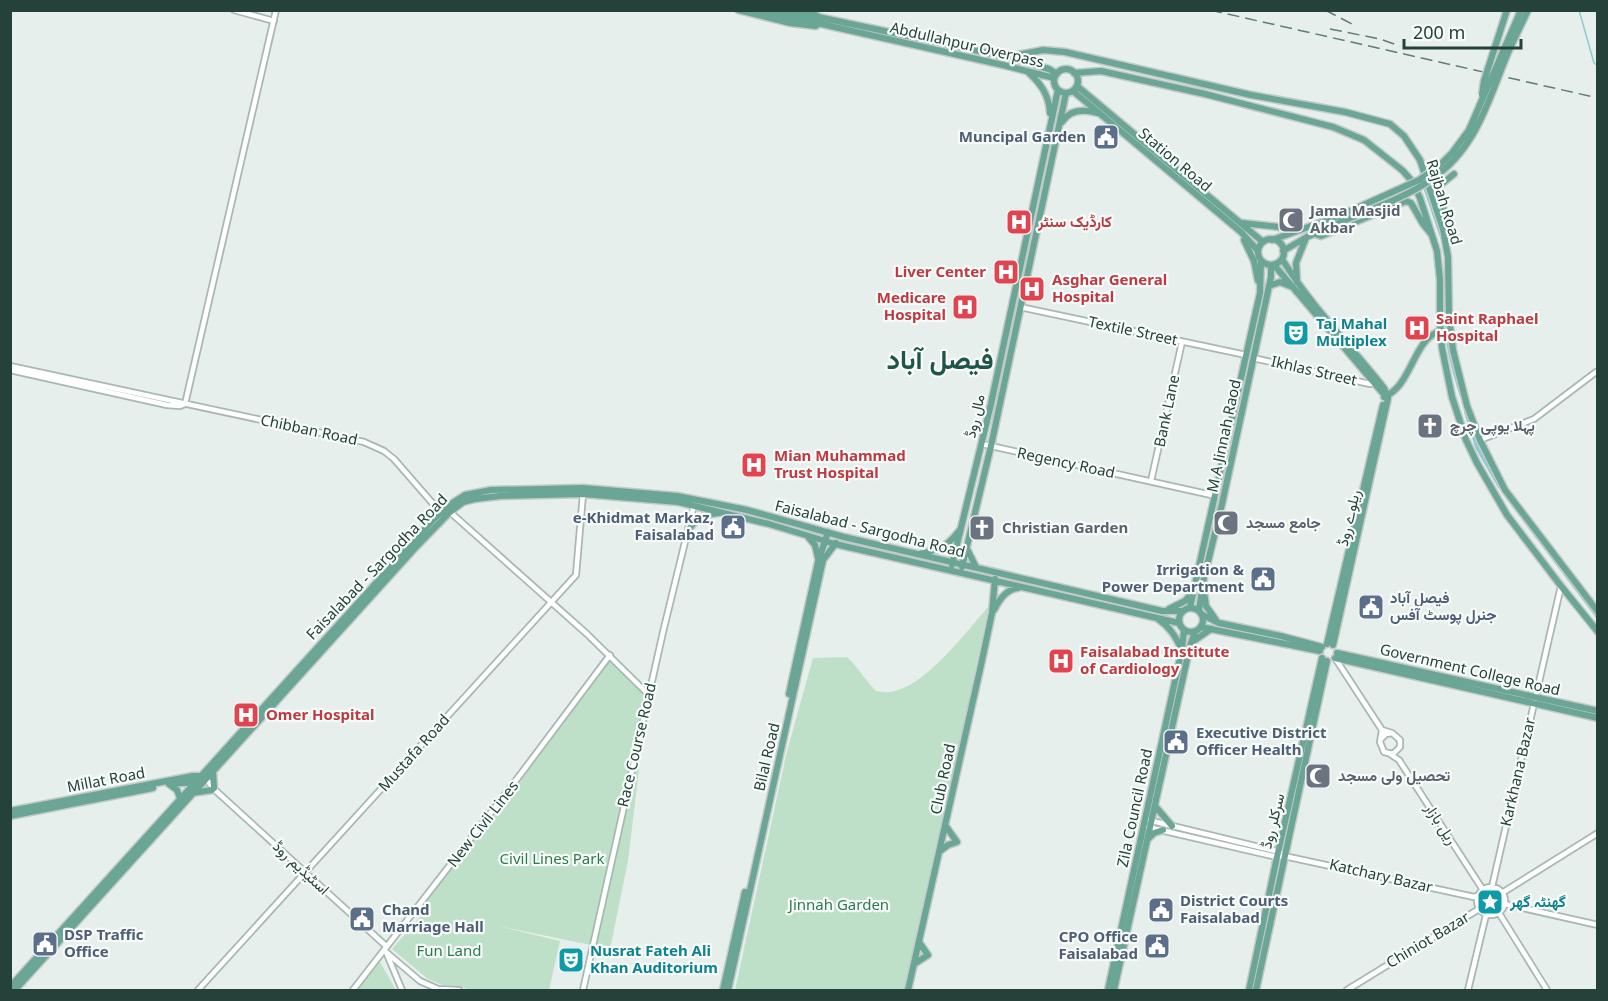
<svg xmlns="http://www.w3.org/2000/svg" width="1608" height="1001" font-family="'Noto Sans',Vazirmatn,sans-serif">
	<rect width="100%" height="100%" fill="#e6efeb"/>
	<path fill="#bfe0c8" d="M989,606l-82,384h-172l52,-239 26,-93 34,-1c11,10 18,23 29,34 6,1 13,2 19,0 33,-8 71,-59 94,-85z
		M610,655l38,39 -20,167 -18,88 -112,-23 62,15 -11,49h-78l-13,-4 -16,-1 -14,-6 -36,-30 33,-38 -6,-6z
		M380,962l16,28h-39z"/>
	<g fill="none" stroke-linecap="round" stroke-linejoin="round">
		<path stroke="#8ec9d4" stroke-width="1.5" d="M1579,10l15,53 4,3"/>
		<path stroke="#8ec9d4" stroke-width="4" d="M1424,184l18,53
			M1446,304c-2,31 6,62 16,92
			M1466,412l11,35 23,40
			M1508,498l90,119"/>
		<g stroke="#a8b8b2" stroke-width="8">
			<path id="minor" d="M234,10l40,11
				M1020,307l226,48
				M1253,358l117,26 4,-1
				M10,366l354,76 20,9 10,8 47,54
				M10,370l157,35 13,1 5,-2
				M185,404l91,-394
				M1480,440l54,-21 62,-47
				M982,444l234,52
				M1151,481l31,-139
				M450,512l137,122 61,60
				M1335,658l47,72 10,3
				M1381,739l5,-5 6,-1 8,7v7l-7,7 -9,-2 -4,-10 2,-12
				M1390,754l9,6 84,130
				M205,778l10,12 171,156
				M1148,820l132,32
				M1143,826l134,31 7,-1 190,41 3,-1
				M1477 901a14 14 0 1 1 28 0a14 14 0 1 1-28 0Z
				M1492,887l69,-301
				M1502,893l96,-60
				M1505,904l93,21
				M1499,913l48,77
				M386,952l34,29 18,8
				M386,952l16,38
				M438,989l21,1
				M198,990l378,-415 7,-81
				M353,990l167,-215 90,-120
				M583,990l80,-358 31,-127
				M1347,990l132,-81
				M1468,990l18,-75"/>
		</g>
		<g stroke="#c2cac8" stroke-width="9">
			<path id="major" d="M738,10l52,13 26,3
				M759,10l244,55 51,13
				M785,10l222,47 42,12 8,5
				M808,10l11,7
				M1007,57l36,-7 22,2 186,43 94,17 45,12 14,12 16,24 23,69 5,28 1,61 4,32 14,56 13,34 25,50 93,122
				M1054 81a12 12 0 1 1 24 0a12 12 0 1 1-24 0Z
				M1029,73c12,11 20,22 21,40
				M1074,73l27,-2 104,23 128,33 31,13 38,30 9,10 9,18 17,53 3,29v44l2,24 10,49 14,43 11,23 30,52 54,71 37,46
				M1077,86l186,156
				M1073,91l168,141 17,19
				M1062,122c8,-13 22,-13 36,-9
				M1242,223l55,6
				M1315,234l6,2 85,-35 5,2 12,21 8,10
				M1446,234l1,-7 -8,-41 15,-12
				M1258 252a13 13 0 1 1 26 0a13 13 0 1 1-26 0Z
				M1244,240l10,21 4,20
				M1272,240l67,-24
				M1283,251l24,-14 34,-15
				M1282,259c29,47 68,86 102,129l4,10 -55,247
				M1274,265l108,127
				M1297,282l-1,-19 10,-25
				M1269,286l11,-4 10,4
				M1384,397c29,-12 28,-58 58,-67
				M687,533c6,-13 18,-19 32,-20
				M809,538l6,7 3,13
				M967,549l9,18
				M920,554c20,-5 26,-6 39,-23
				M952,565l39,-161 67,-314
				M962,567l29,-121 75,-353
				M1204,592l2,14 10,14
				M1190,607l70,-314 1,-32
				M1179 620a12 12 0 1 1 24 0a12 12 0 1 1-24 0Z
				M1169,609l16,-8 7,-8
				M994,610c5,-10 12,-21 24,-22
				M1199,610l5,-32 18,-74 49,-227v-12
				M1203,615l16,8 62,13 41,11
				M1158,619c12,8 17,17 23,29
				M1201,627l119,24
				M1192,642l19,-13
				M1327,644l56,-239
				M1337,653l261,58
				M1335,658l263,60
				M789,694l29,-132 10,-30
				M213,771l1,17
				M169,784l26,-2
				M169,784l8,6 3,8
				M192,793l20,-3
				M1155,806l17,20
				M10,811l183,-35h8
				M10,816l143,-28
				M1147,840l7,-7 9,-3
				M940,851l8,-6 9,-3 -12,-17
				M914,964l14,-9 -9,-13
				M10,987l425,-469 16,-14 14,-9 26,-5 92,-2 94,8 70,14 97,27 318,74h20
				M15,990l401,-443 34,-35 13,-10 12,-3 25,-3 83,-2 95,8 91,22 66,20 344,79
				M723,990l22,-98
				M728,990l95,-430 13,-17
				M908,990l73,-325 11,-52 3,-34
				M1108,990l74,-341 2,-19
				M1114,990l76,-344 5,-14
				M1249,990l28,-133 45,-199
				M1256,990l71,-329"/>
		</g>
		<use href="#minor" stroke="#fff" stroke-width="4.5"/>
		<use href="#major" stroke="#6aa596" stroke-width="6"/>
		<path stroke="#5f7d75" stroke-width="1.5" stroke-dasharray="12 6" stroke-linecap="butt" d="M1210,10l388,88
			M1325,10l27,14
			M1330,29l50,10 20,7"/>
		<g stroke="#c2cac8" stroke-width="9" stroke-linecap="butt">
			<path id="major-bridge" d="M1482,95l2,-14 23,-71
				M1339,216l80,-36 19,-13 14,-14 17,-23 52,-120
				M1341,222c30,-13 64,-24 91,-43 41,-28 54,-71 71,-114 7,-19 17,-37 25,-55"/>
		</g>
		<use href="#major-bridge" stroke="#6aa596" stroke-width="6"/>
	</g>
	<defs>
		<g id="civic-square" transform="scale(1.35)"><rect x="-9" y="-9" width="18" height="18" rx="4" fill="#5c6f8a" stroke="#f7fbf9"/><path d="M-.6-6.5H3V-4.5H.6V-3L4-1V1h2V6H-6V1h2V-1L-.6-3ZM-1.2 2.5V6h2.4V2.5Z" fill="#fff"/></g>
		<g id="mosque-square" transform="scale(1.35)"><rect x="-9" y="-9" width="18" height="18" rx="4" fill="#6b7280" stroke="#f7fbf9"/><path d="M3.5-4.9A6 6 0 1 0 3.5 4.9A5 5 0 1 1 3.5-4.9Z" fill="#fff"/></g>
		<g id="hospital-square" transform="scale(1.35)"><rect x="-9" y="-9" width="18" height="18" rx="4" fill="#e0444e" stroke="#f7fbf9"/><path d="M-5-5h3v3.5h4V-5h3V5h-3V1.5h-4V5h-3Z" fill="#fff"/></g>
		<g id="theatre-square" transform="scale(1.35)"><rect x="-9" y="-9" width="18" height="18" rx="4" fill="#0f9aa8" stroke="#f7fbf9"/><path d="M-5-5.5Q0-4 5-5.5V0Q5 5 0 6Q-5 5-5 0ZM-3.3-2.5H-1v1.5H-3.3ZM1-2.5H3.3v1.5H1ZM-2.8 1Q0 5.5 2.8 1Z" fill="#fff"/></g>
		<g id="church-square" transform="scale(1.35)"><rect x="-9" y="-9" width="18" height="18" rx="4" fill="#6b7280" stroke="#f7fbf9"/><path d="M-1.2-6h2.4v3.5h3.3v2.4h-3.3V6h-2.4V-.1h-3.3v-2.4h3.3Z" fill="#fff"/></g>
		<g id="sight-square" transform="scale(1.35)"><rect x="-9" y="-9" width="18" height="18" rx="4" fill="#0f9aa8" stroke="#f7fbf9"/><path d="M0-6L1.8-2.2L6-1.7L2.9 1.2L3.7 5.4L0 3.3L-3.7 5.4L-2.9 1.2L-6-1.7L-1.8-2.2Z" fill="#fff"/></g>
	</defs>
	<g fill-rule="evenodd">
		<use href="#civic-square" x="1106" y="137"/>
		<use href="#mosque-square" x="1291" y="220"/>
		<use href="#hospital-square" x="1019" y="222"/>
		<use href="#hospital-square" x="1006" y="272"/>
		<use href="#hospital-square" x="1032" y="289"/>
		<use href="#hospital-square" x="965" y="307"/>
		<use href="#hospital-square" x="1417" y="328"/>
		<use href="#theatre-square" x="1296" y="333"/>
		<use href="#church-square" x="1430" y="426"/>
		<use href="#hospital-square" x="754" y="465"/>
		<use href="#mosque-square" x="1226" y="523"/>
		<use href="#civic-square" x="733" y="527"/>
		<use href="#church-square" x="982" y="528"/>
		<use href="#civic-square" x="1263" y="579"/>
		<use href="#civic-square" x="1371" y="607"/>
		<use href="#hospital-square" x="1061" y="661"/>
		<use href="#hospital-square" x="246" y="715"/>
		<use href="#civic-square" x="1176" y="742"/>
		<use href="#mosque-square" x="1318" y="776"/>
		<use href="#sight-square" x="1490" y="902"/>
		<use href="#civic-square" x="1161" y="910"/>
		<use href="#civic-square" x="362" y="919"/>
		<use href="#civic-square" x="45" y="944"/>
		<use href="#civic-square" x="1157" y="946"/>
		<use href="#theatre-square" x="571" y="960"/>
	</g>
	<g text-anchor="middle" stroke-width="4.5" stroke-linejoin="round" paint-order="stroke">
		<g font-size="15" fill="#24423a" stroke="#f7fbf9">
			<text transform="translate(967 45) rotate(13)" y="5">Abdullahpur Overpass</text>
			<text transform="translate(1175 160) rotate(40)" y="5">Station Road</text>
			<text transform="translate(1444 202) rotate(73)" y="5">Rajbah Road</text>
			<text transform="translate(1133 331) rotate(12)" y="5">Textile Street</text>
			<text transform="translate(1314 371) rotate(13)" y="5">Ikhlas Street</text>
			<text transform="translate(1167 411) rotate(-78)" y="5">Bank Lane</text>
			<text transform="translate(975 416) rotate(-77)" y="5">مال روڈ</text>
			<text transform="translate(309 430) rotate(12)" y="5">Chibban Road</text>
			<text transform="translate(1224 436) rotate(-78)" y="5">M A Jinnah Raod</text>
			<text transform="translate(1066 463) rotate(12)" y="5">Regency Road</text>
			<text transform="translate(1349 518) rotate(-77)" y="5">ریلوے روڈ</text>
			<text transform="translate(870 529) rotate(14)" y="5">Faisalabad - Sargodha Road</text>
			<text transform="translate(377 567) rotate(-46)" y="5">Faisalabad - Sargodha Road</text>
			<text transform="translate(1470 670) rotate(13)" y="5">Government College Road</text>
			<text transform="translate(637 745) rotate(-77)" y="5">Race Course Road</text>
			<text transform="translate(414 753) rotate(-48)" y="5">Mustafa Road</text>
			<text transform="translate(767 757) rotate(-77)" y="5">Bilal Road</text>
			<text transform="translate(1518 772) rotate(-77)" y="5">Karkhana Bazar</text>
			<text transform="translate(943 779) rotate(-78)" y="5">Club Road</text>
			<text transform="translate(106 780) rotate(-11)" y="5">Millat Road</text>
			<text transform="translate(1135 808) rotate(-78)" y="5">Zila Council Road</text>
			<text transform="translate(1273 821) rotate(-76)" y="5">سرکلر روڈ</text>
			<text transform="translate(483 824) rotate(-52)" y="5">New Civil Lines</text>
			<text transform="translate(1441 824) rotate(57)" y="5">ریل بازار</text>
			<text transform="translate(301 868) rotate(43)" y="5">اسٹیڈیم روڈ</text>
			<text transform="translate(1381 876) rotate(13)" y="5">Katchary Bazar</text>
			<text transform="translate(1428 940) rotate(-31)" y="5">Chiniot Bazar</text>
		</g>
		<g font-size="15" font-weight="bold" fill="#4e5e75" stroke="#f7fbf9" text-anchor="start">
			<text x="1086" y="142" text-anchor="end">Muncipal Garden</text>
			<text x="714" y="523" text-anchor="end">e-Khidmat Markaz,<tspan x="714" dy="17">Faisalabad</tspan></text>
			<text x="1244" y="575" text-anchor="end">Irrigation &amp;<tspan x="1244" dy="17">Power Department</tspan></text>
			<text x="1390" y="603">فیصل آباد<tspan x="1390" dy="17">جنرل پوسٹ آفس</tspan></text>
			<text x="1196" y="738">Executive District<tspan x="1196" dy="17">Officer Health</tspan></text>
			<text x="1180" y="906">District Courts<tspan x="1180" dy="17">Faisalabad</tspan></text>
			<text x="382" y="915">Chand<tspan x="382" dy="17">Marriage Hall</tspan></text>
			<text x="64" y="940">DSP Traffic<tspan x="64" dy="17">Office</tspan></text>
			<text x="1138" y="942" text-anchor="end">CPO Office<tspan x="1138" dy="17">Faisalabad</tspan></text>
		</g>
		<g font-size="15" font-weight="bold" fill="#5b616d" stroke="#f7fbf9" text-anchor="start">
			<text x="1310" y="216">Jama Masjid<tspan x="1310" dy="17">Akbar</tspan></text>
			<text x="1450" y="431">پہلا یوپی چرچ</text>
			<text x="1246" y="528">جامع مسجد</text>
			<text x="1002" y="533">Christian Garden</text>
			<text x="1338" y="781">تحصیل ولی مسجد</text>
		</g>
		<g font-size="15" font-weight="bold" fill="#be3a42" stroke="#f7fbf9" text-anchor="start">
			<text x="1038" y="227">کارڈیک سنٹر</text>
			<text x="986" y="277" text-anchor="end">Liver Center</text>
			<text x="1052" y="285">Asghar General<tspan x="1052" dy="17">Hospital</tspan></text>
			<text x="946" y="303" text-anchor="end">Medicare<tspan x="946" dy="17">Hospital</tspan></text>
			<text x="1436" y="324">Saint Raphael<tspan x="1436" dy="17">Hospital</tspan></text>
			<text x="774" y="461">Mian Muhammad<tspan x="774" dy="17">Trust Hospital</tspan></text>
			<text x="1080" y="657">Faisalabad Institute<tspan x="1080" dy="17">of Cardiology</tspan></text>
			<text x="266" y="720">Omer Hospital</text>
		</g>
		<g font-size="15" font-weight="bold" fill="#0d838f" stroke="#f7fbf9" text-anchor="start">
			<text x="1316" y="329">Taj Mahal<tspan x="1316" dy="17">Multiplex</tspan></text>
			<text x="1510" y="907">گھنٹہ گھر</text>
			<text x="590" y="956">Nusrat Fateh Ali<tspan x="590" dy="17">Khan Auditorium</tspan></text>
		</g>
		<g font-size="15" fill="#2d7a4b" stroke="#f7fbf9">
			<text x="552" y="864">Civil Lines Park</text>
			<text x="839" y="910">Jinnah Garden</text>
			<text x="449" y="956">Fun Land</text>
		</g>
		<g font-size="27" font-weight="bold" fill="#1f5548" stroke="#f7fbf9">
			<text x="940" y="369">فیصل آباد</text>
		</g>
	</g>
	<rect width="1608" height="1001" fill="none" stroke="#24423a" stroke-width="24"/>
	<path d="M1404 39v9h117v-9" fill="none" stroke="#24423a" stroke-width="3"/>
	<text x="1413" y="39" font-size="18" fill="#24423a" stroke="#f7fbf9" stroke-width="4.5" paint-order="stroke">200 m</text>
</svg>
